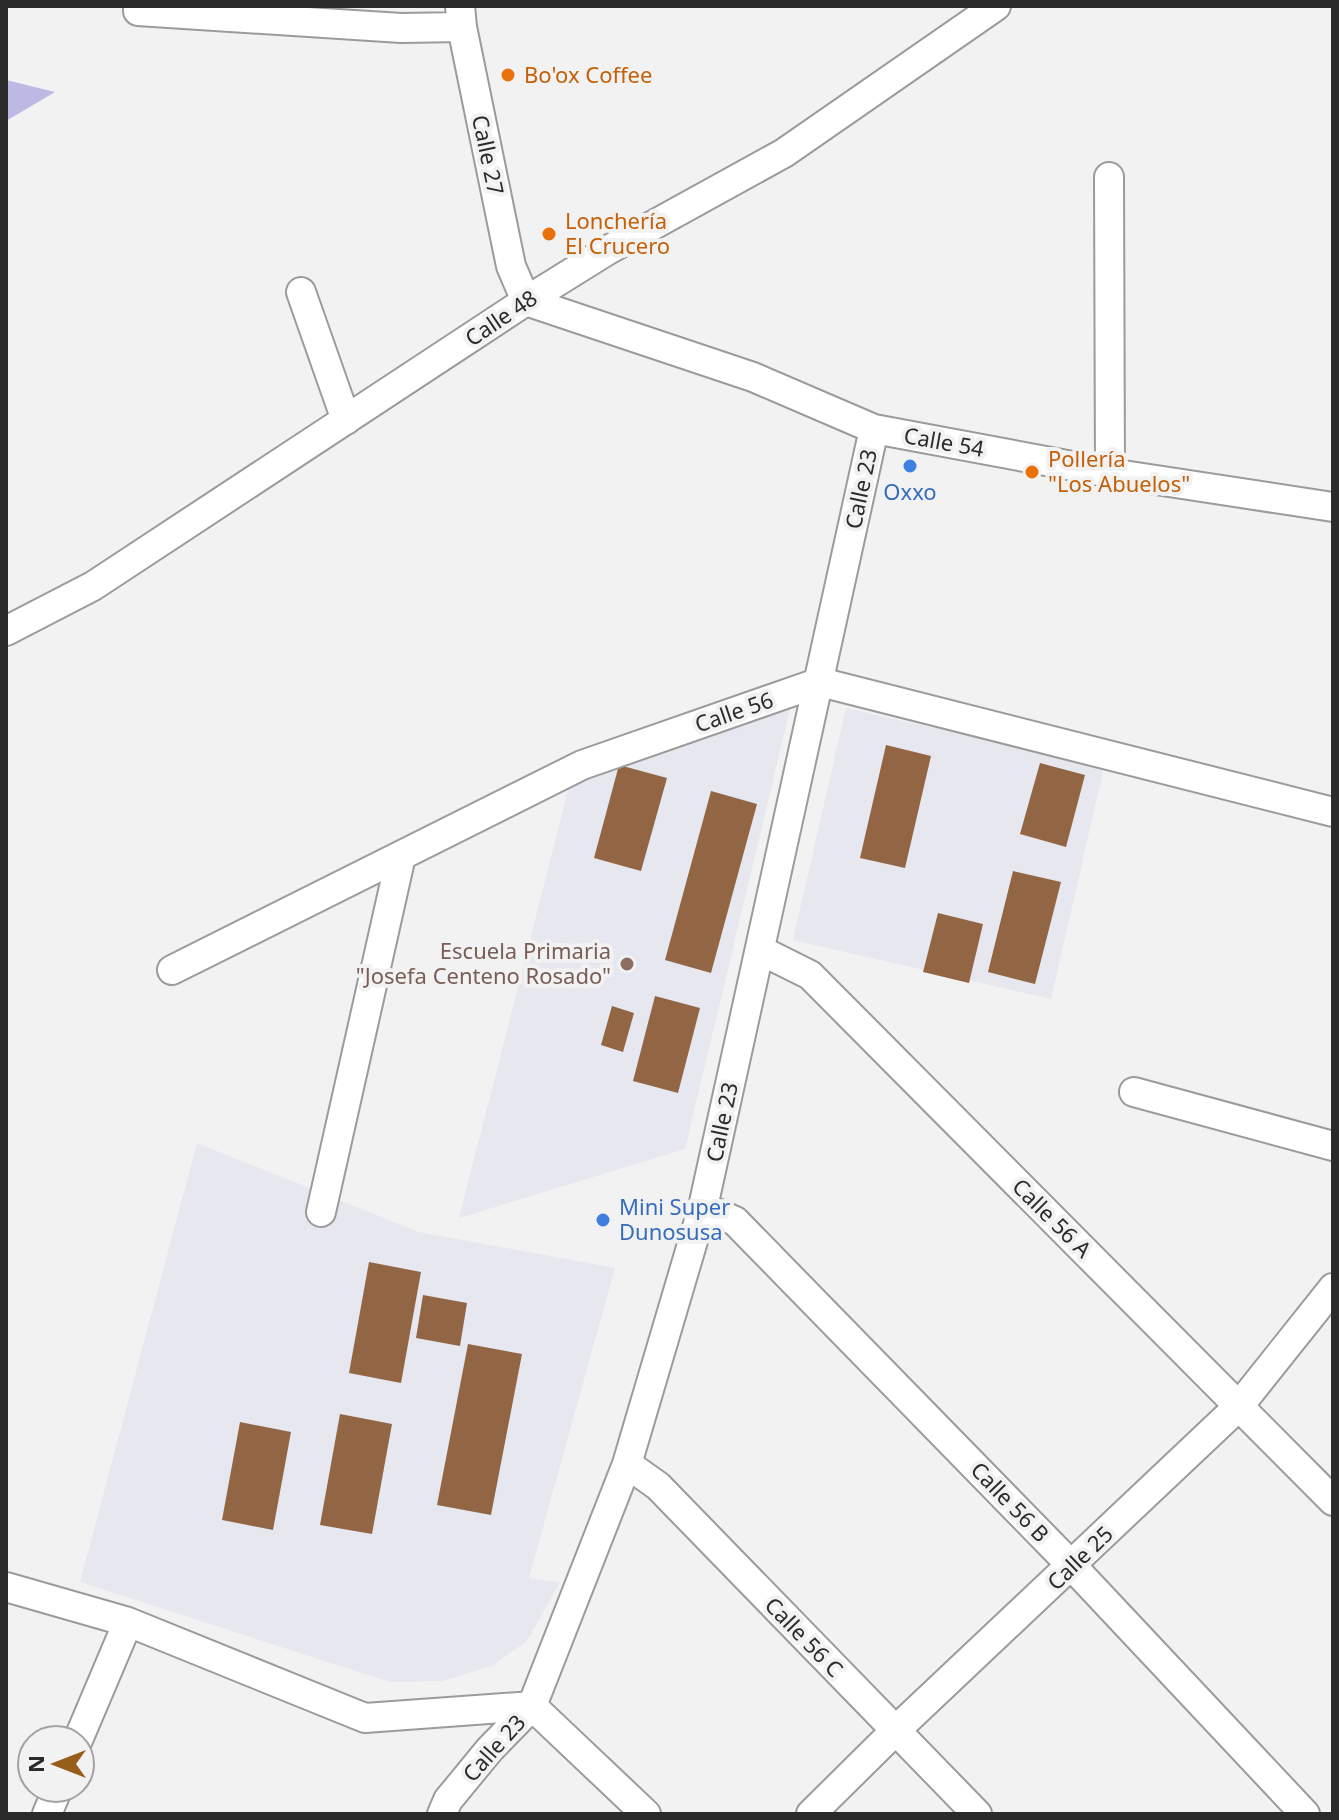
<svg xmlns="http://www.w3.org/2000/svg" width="1339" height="1820" font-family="'Noto Sans',sans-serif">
	<rect width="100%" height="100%" fill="#f2f2f3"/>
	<path fill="#e7e7ef" d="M792,701l-107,448 -226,69 112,-439z
		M846,708l258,59 -53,232 -258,-59z
		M197,1143l222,89 196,36 -86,310 31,4 -33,59 -35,25 -50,15 -52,1 -310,-100z"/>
	<path fill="#bdb9e5" d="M6,80l49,12 -49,29z"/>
	<path fill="#926645" d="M886,745l45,11 -26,112 -45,-10z
		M1040,763l45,12 -19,72 -46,-13z
		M619,765l48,13 -26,93 -47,-13z
		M711,791l46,13 -46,169 -46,-13z
		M1013,871l48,11 -26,102 -47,-12z
		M938,913l45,11 -14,59 -46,-11z
		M655,996l45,12 -22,85 -45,-12z
		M612,1006l22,7 -11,39 -22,-7z
		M369,1262l52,10 -20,111 -52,-10z
		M423,1295l44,8 -7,43 -44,-8z
		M468,1344l54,10 -31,161 -54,-10z
		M340,1414l52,10 -20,110 -52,-9z
		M240,1422l51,10 -18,98 -51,-10z"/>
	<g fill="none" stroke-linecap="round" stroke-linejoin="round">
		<g stroke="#9b9b9c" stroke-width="32">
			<path id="street" d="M138,6v5l263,17 61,-1
				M460,6l2,21 49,239 15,35 227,76 121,52 236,44 223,34
				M1109,177l1,296
				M301,292l45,128
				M6,631l87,-45 433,-285 82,-51 176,-97 212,-147
				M760,950l50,25 523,526
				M172,970l410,-205 238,-83 513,130
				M1134,1092l199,54
				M703,1207l32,14 337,345 233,248
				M321,1212l80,-356
				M627,1464l31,22 319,328
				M6,1587l122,35 237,96 167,-12 114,108
				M78,1740l50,-118
				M47,1814l11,-26
				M442,1814l6,-14 42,-51 42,-43 95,-242 76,-257 171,-778
				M811,1814l85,-84 343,-324 94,-118"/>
		</g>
		<use href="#street" stroke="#fff" stroke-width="28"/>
	</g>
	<g fill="#e8710a" stroke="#f2f2f3" stroke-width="3">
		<circle cx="508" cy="75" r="8"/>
		<circle cx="549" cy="234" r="8"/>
		<circle cx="1032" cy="472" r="8"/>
	</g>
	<g fill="#3f7fe0" stroke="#f2f2f3" stroke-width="3">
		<circle cx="910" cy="466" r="8"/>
		<circle cx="603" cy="1220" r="8"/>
	</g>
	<circle fill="#8d6e63" stroke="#f2f2f3" stroke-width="3" cx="627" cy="964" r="8"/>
	<g text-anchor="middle" stroke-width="8" stroke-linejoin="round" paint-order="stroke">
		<g font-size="22" fill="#c56008" stroke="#f2f2f3" text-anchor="start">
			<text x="524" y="83">Bo'ox Coffee</text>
			<text x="565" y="229">Lonchería<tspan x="565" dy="25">El Crucero</tspan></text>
			<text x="1048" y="467">Pollería<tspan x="1048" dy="25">"Los Abuelos"</tspan></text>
		</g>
		<g font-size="22" fill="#2b2b2c" stroke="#f2f2f3">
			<text transform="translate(488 155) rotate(78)" y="8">Calle 27</text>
			<text transform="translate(501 318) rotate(-34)" y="8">Calle 48</text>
			<text transform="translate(944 442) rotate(10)" y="8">Calle 54</text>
			<text transform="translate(861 489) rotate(-78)" y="8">Calle 23</text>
			<text transform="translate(734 712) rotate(-19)" y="8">Calle 56</text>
			<text transform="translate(722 1122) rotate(-78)" y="8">Calle 23</text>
			<text transform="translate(1052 1218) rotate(45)" y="8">Calle 56 A</text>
			<text transform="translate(1010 1502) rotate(46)" y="8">Calle 56 B</text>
			<text transform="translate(1080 1558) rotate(-44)" y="8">Calle 25</text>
			<text transform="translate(804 1637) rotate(46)" y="8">Calle 56 C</text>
			<text transform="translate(494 1748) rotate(-48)" y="8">Calle 23</text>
		</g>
		<g font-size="22" fill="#366cbe" stroke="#f2f2f3">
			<text x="910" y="500">Oxxo</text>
			<text x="619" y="1215" text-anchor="start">Mini Super<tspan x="619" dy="25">Dunosusa</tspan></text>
		</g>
		<g font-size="22" fill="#785e54" stroke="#f2f2f3" text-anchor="end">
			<text x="611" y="959">Escuela Primaria<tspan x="611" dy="25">"Josefa Centeno Rosado"</tspan></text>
		</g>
	</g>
	<rect width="1339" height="1820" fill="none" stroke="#2b2b2c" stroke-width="16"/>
	<g transform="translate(56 1764) rotate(270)"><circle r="38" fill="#f2f2f3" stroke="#a2a2a3" stroke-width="2"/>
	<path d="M0-6L14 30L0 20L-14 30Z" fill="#975d1a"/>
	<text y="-12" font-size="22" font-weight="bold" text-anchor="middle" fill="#2b2b2c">N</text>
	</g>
</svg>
